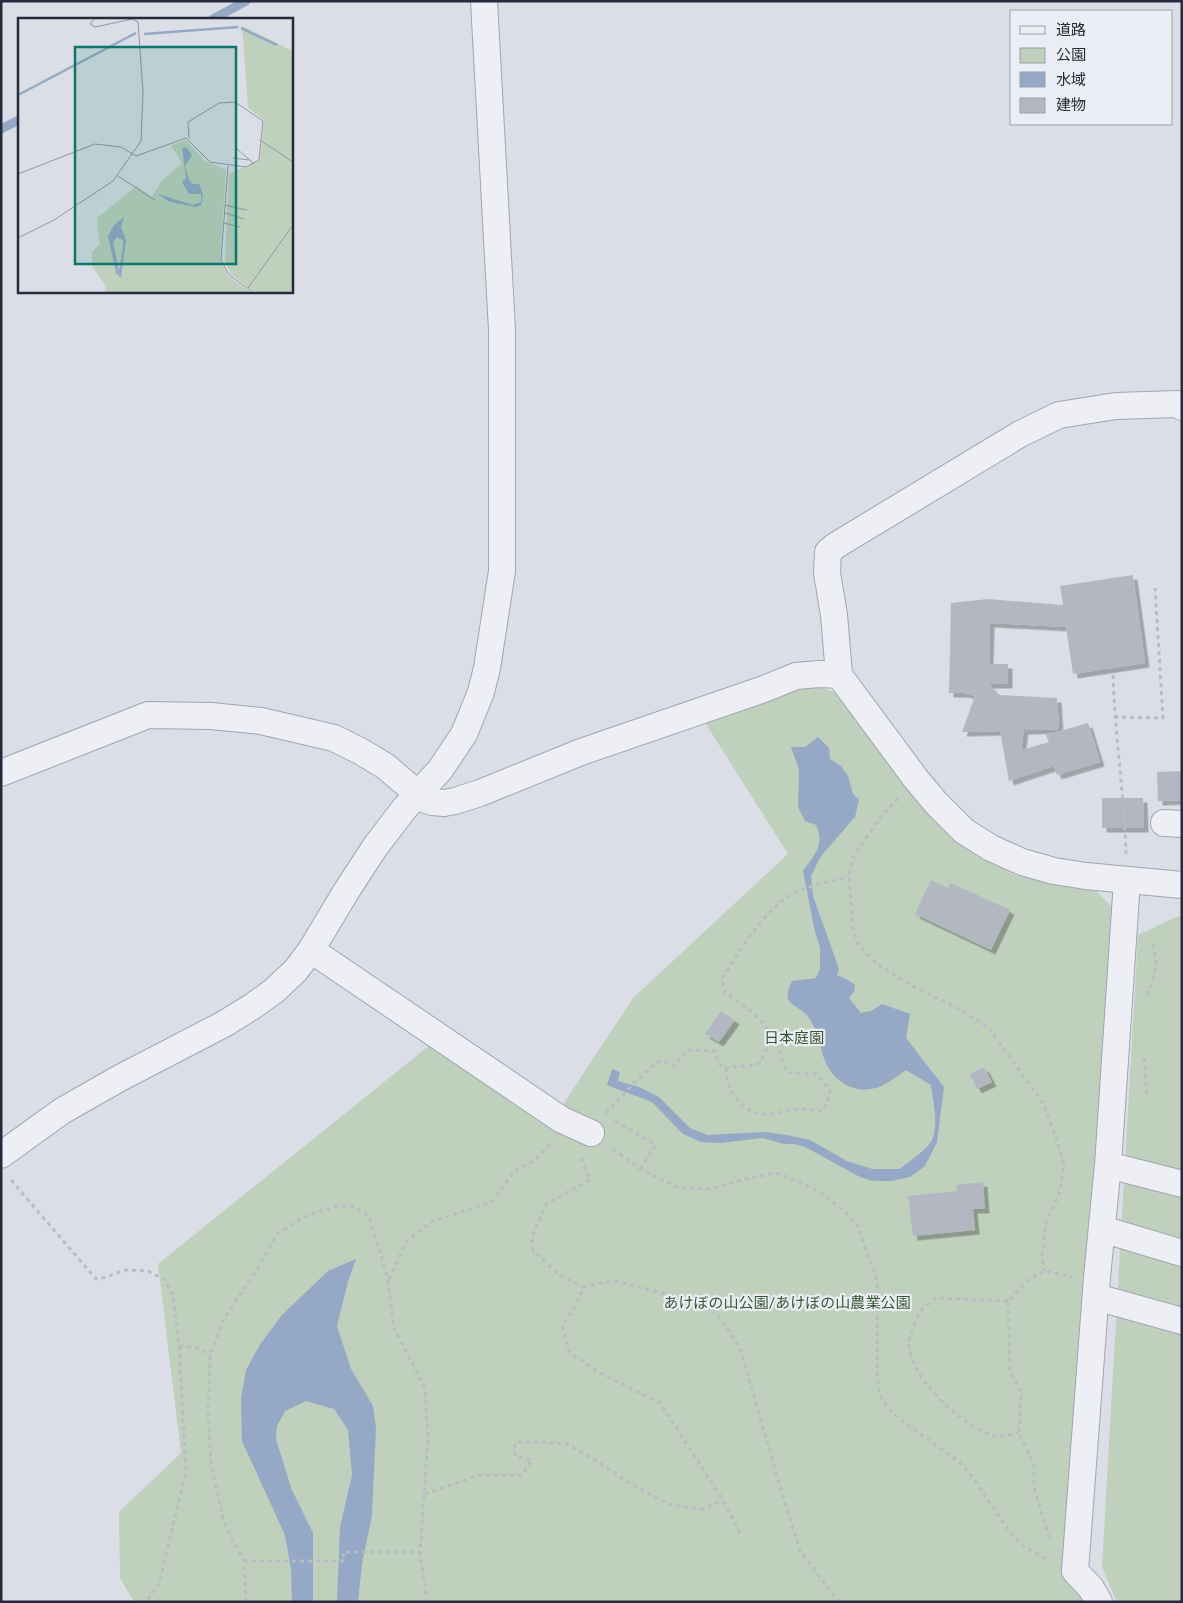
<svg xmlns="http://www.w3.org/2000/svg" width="1183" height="1603" font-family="Lato,'Noto Sans JP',sans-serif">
	<defs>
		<filter id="shadow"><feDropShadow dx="4.5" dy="4.5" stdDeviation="0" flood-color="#0004"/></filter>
	</defs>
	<rect width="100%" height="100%" fill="#dbdee6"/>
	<path fill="#bfd0bc" d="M818,686l21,8 87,117 24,25 31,22 36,18 74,10 22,22 -44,665 14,29h-949l-14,-24 -1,-66 62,-59 -23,-189 293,-236 111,78 71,-108 155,-144 -84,-133 93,-32z
		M1182,916v686h-65l-15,-35 36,-632 38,-18z"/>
	<path fill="#95a8c6" d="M818,737l11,11 1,11 11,7 7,10 5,18 6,6 -4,17 -34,39 -10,20 2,20 26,73 -2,6 11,5 7,5 -1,7 -5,6 12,15 10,-2 11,-7 28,10 -4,24 38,49 -7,55 -12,24 -15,11 -18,4h-19l-13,-4 -55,-30 -11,-3h-10l-21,-6 -43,5 -19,-1 -18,-8 -31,-32 -45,-17 5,-16 8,3 -2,9 21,6 20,10 31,31 17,7 57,-3 23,3 23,5 37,21 25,8h28c8,-7 28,-20 32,-29 7,-16 1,-38 -1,-55l-25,-15c-6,4 -12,9 -19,13 -22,13 -46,6 -59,-16 -7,-11 -7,-28 -14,-40 -2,-4 -5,-10 -8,-13 -14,-12 -25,-10 -14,-33l24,-3 4,-9v-22l-5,-15 -12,-61c12,-17 22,-25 13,-46l-11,-4 -7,-14 1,-38 -8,-22h14z
		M356,1259l-8,23 -11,44 14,43 22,37 3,22 -4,87 -10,49 -4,38h-21l3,-75 12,-52 -4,-45 -14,-21 -28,-8 -21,10 -8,15 -1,13 15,49 22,45v69h-21l-1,-33 -6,-34 -43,-94 -1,-42 5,-29 15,-27 21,-28 46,-44z"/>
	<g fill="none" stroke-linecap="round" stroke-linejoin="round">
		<path stroke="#95a8c6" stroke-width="9" d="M213,19l33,-18
			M1,129l18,-9"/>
	</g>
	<path fill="#b3b7c2" filter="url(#shadow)" d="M1133,575l12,88 -72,11 -7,-47 -76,-4 -1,41h19v20h-19l10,11 58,3 2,31 -35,1 -3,20 28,-8 -3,-7 42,-12 12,39 -43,13 -3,-9 -45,15 -9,-50 -38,1 13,-36 -11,-3h-15l2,-90 37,-4 75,6 -3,-19z
		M1182,771v29l-24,1 -1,-29z
		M1102,798h41l1,30h-42z
		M931,880l17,8 3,-5 59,27 -19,40 -76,-36z
		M721,1011l14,9 -16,22 -14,-8z
		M984,1067l8,15 -15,7 -7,-15z
		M983,1182l2,27h-12l2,21 -62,6 -5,-40 49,-5v-6z"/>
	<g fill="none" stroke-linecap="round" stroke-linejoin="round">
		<g stroke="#a1a5b0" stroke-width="28">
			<path id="minor" d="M839,675l-5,-60 -7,-42 1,-21 7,-6 185,-112 39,-19 57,-9 61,-2 5,3
				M1,773l147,-58 63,1 50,5 73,17 26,13 25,15 39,33 8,3 12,1 11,-2 25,-8 101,-41 183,-63 32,-13 23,-2 20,1 77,104 20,24 28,28 27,17 31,14 32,9 32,5 96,9
				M1164,823l18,1
				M311,950l251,170 29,13
				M1,1155l61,-44 58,-33 104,-54 29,-18 22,-16 21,-20 15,-20 36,-60 28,-43 29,-38 36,-39 24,-36 17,-42 6,-24 15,-97v-241l-18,-329
				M1108,1165l74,19
				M1102,1229l80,24
				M1096,1297l86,24
				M1099,1602l-8,-14 -16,-17 22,-294 11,-112 19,-285"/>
		</g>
		<path stroke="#babcc4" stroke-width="3" stroke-dasharray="4 4" stroke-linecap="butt" d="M1113,675c2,60 11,119 13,179
			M1114,717l49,1 -8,-130
			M898,798l-18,20 -26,37 -5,22 4,51 5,16 19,20 32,20 46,23 33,20 55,76 14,37 7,24 -4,27 -14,32 -4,34 2,14
			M1148,995c7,-22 12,-32 3,-54
			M1144,1058l3,40
			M726,1068c0,24 17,47 42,46 9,0 15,-3 23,-4 10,-2 22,0 32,1l5,-11 2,-10 -14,-16 -26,-1 -6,-6 -4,-17 -10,-18
			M606,1113l30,-32 21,-19 5,-1 13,5 12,-16 28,1 3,12 8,5 33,-4 9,-17 2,-15c-12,-17 -28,-28 -45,-39l-3,-14c19,-30 44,-75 79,-89 15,-6 33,-9 48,-13
			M615,1121l41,24 -16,24
			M613,1149l27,20 39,19 31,1 35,-10 30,-6 15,5 30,14 25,20 12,13 20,55v94l3,21 8,13 10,10 60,43 11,11 40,59 11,13 30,17
			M581,1158l9,22 -44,24 -14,32 1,14 26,25 25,12
			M11,1180l85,99 11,-2 17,-7 24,1 17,9 8,16 6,50 7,125 -27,113 -13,18
			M389,1279l18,-38 24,-19 62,-21 21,-30 21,-11 15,-16
			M1008,1301l-72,-3c-5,4 -11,8 -15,13 -4,4 -12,26 -12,31 -2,34 55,87 87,94 6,1 16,-2 23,-3
			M179,1346l19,2 12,7
			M425,1494l55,-19h42l10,-15 -17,-4v-14h26l26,2 30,17 32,22 42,22 32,4 20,-9
			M740,1533l-17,-33 -63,-97 -60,-30 -30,-20 -8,-27 11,-16 11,-23 29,-6 98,24 29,43 41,142 19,61 39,51
			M1049,1538l-15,-52v-21l-15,-32 2,-36 -2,-11 -9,-13 -2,-72 19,-20 17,-10 28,6
			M244,1561h100l-1,-9h77
			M246,1602l-2,-41 -20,-38 -13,-60 -3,-52 2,-56 15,-38 32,-47 21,-37 28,-17 32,-10 16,1 15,9 19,64 6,48 31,60 3,49 -8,115 7,50"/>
		<use href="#minor" stroke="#eeeff4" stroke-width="26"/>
	</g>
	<g text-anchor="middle" stroke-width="4.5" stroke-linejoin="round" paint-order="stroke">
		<g font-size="15" fill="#365733" stroke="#eaedf4">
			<text x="794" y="1043">日本庭園</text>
			<text x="787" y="1308">あけぼの山公園/あけぼの山農業公園</text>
		</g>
	</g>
	<g transform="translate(18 18)">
		<rect width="275" height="275" fill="#dbdee6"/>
		<path d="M224,8l51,25v242h-37l-26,-19 -5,-15 4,-85 31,-14 4,-40 -16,-12zM168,122l18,20 22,10 -6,90 8,16 24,17h-148l2,-6 -14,-21v-14l8,-8 -3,-26 39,-32 16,11 9,-15 21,-19 -11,-18z" fill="#bfd0bc"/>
		<path d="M168,129l6,8 -7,11 4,13 3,5h7l4,10 -1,8 -1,3 -5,2 -26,-5 -12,-8 35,11 8,-3v-8h-12l-7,-12 4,-4 -4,-30zM106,199l-3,10 5,13 -5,38 -5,-5 -8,-37 6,-11zM99,219l6,3v7l-4,24 -6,-29z" fill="#95a8c6" fill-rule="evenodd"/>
		<path fill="none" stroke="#95a8c6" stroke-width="2.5" d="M223,10l36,17M126,16l94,-7M0,77l118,-62"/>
		<path fill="none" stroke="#9296a2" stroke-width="1" d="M242,122l33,22M218,130l17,15M215,140l16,2M210,148l-7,94 8,15 25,18M0,156l77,-30 26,3 15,9 50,-18 24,24 36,5 13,-7 4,-39 -28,-19 -16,1 -31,19 1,16M100,158l37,24M207,187l22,5M207,195l19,6M206,205l16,4M0,220l36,-18 59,-39 28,-40 2,-49 -5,-70 -6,-3 -37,8 -5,-3 5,-6M230,270l45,-63"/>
		<path fill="#0f766e" fill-opacity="0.15" stroke="#0f766e" stroke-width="2.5" d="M57,29h161v217h-161z"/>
		<rect width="275" height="275" fill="none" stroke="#252b3c" stroke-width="2.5"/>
	</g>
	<rect width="1183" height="1603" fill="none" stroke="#252b3c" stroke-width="5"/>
	<rect x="1010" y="10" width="162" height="115" fill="#eaedf4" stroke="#9b9faa"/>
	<rect x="1020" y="26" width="25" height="8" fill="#eeeff4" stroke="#9b9faa"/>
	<text x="1056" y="35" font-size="15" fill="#252b3c">道路</text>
	<rect x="1020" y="48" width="25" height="15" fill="#bfd0bc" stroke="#9b9faa"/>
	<text x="1056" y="60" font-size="15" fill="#252b3c">公園</text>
	<rect x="1020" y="72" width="25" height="15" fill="#95a8c6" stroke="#9b9faa"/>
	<text x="1056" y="85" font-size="15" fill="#252b3c">水域</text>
	<rect x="1020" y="98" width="25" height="15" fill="#b3b7c2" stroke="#9b9faa"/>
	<text x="1056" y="110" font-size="15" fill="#252b3c">建物</text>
</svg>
